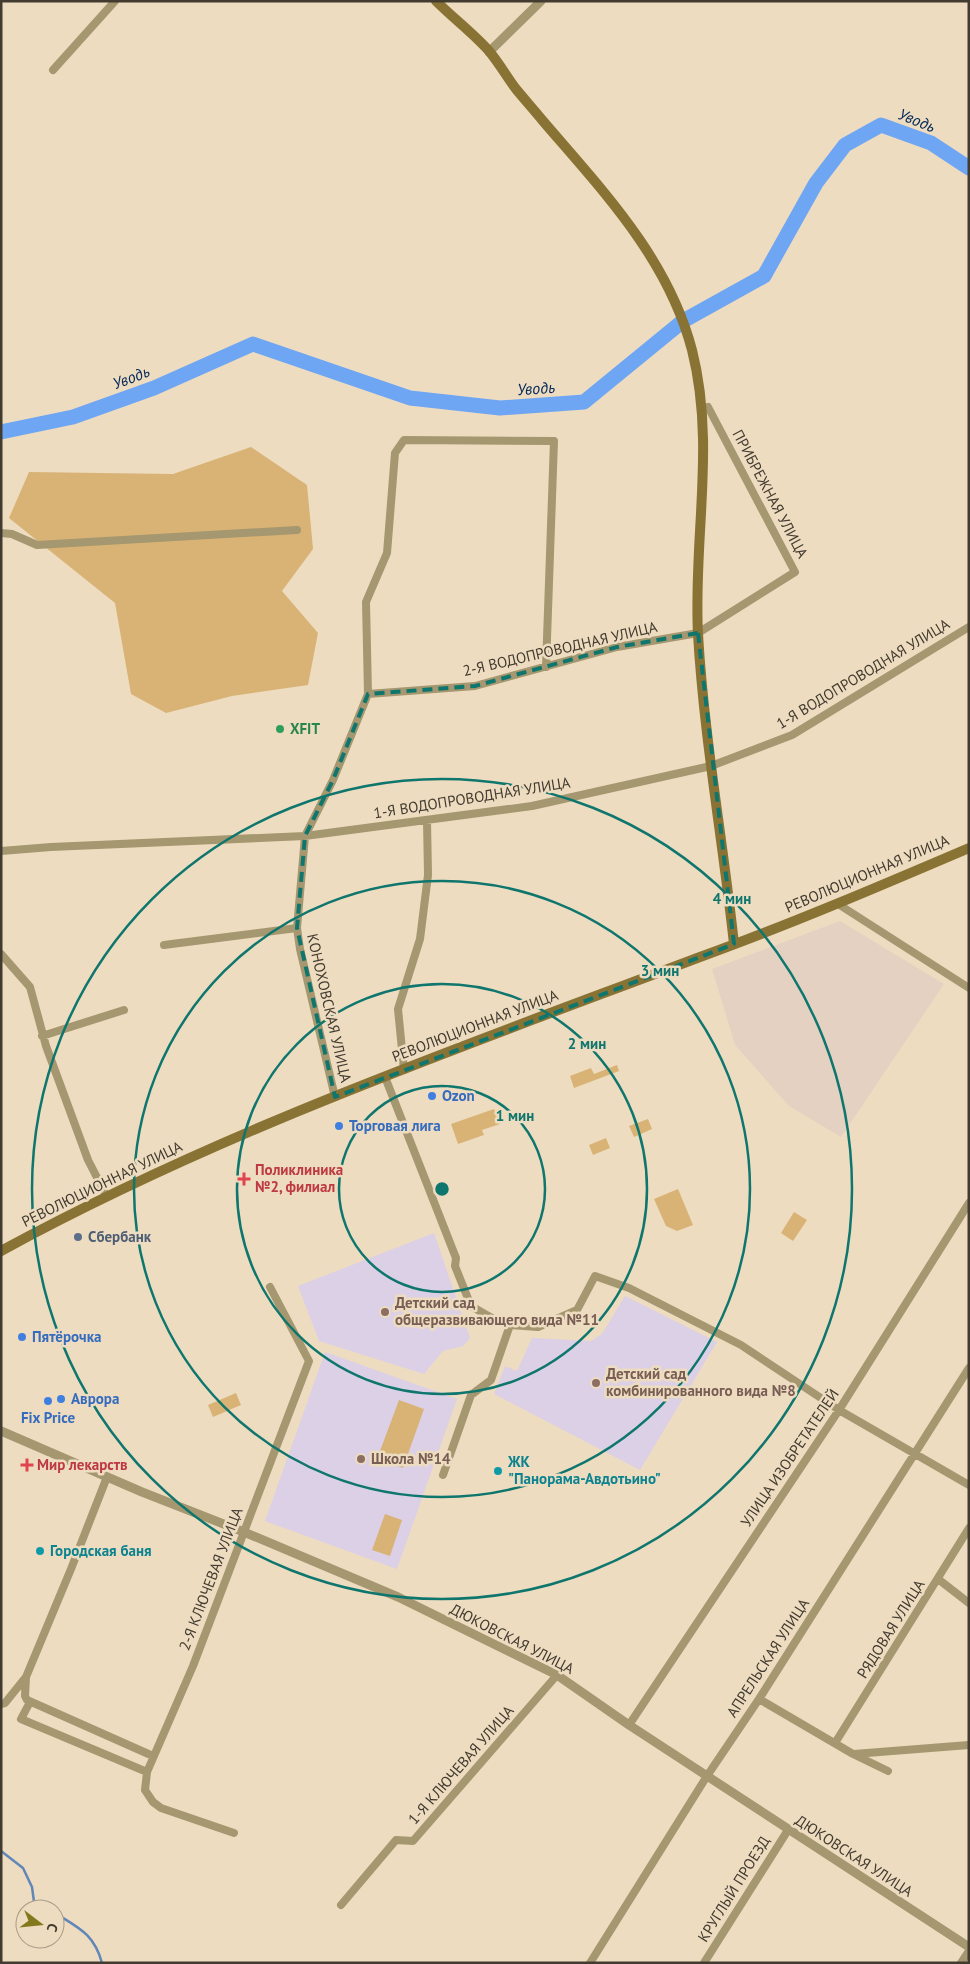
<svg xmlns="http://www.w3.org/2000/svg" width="970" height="1964" font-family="'PT Sans',sans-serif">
	<rect width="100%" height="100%" fill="#eedcc0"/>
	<path fill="#e5d1c2" d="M840,921l104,63 -103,153 -52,-31 -54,-61 -23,-76z"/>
	<path fill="#dbd0e5" d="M434,1233l36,105 -7,8 -20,5 -19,23 -105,-33 -21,-55z
		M625,1296l92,46 -77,128 -146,-76 11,-28 12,5 15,-33 59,3 11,-7z
		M325,1352l132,47 -60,170 -132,-48z"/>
	<path fill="#d8b375" d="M251,447l56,38 6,64 -31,42 36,42 -10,52 -76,11 -66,17 -35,-19 -16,-91 -106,-85 20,-46 144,2z
		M617,1065l2,6 -45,17 -4,-12 21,-8 3,6z
		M494,1109l6,15 -18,6 2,5 -26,9 -7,-20z
		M648,1119l4,10 -18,8 -5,-11z
		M606,1138l4,10 -17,7 -4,-10z
		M678,1189l15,36 -16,6 -11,-5 -12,-27z
		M794,1212l13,8 -14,21 -12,-8z
		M236,1393l5,12 -28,12 -5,-12z
		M399,1400l25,9 -21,59 -26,-9z
		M385,1514l17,6 -12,36 -18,-6z"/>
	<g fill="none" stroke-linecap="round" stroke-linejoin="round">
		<path stroke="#6186b8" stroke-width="2.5" d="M1,1851l22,17 9,19 3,22
			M55,1913c24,15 39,21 47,50"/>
		<path stroke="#6ea6f3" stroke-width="15" d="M1,432l72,-15 81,-29 99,-44 157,54 90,10 84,-6 99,-81 81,-45 52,-93 29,-38 36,-20 50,18 38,25"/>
		<path stroke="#a5976f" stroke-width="8" d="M53,70l62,-69
			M1,533l11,1 25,11 260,-15
			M368,694l107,-8 142,-39 81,-14 97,-61 -87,-165
			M1,851l50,-4 254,-11 227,-30 179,-40 81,-31 177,-108
			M838,904l131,84
			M164,945l133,-17
			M1,954l29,33 16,59 42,114 19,37
			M42,1036l82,-26
			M404,1070l-6,-61 22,-70 8,-64 -1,-55
			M385,1077l71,181 -1,8 16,40 26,15 13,4 28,2 39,-17 18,-34 34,12 112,57 98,65 130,75
			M335,1097l-35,-148 -3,-21 8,-92 28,-56 35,-86 -2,-92 21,-49 8,-100 9,-13 150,1 -8,226
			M443,1475l28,-80 20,-15 19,-55
			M938,1579l31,24
			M26,1677l-1,19 2,4 126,56
			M759,1699l94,55 35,17
			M30,1702l-9,17 126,53
			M1,1704l4,-1 21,-26 45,-108 36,-92
			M629,1725l210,-315 130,-207
			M835,1743l134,-215
			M854,1754l115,-9
			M234,1833l-73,-25 -8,-6 -8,-12 2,-18 46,-106 116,-305 -39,-74
			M341,1905l55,-65 17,1 144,-166
			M590,1963l117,-187 52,-77 210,-331
			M704,1963l84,-133
			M961,1963l8,-12"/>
		<path stroke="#a5976f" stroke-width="9" d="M489,52l52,-51
			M1,1431l141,61 102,40 154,65 159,78 72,50 340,222"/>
		<path stroke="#897334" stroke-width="10" d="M436,1c17,17 37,32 53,50 10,12 18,26 27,38 9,11 18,21 27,32 59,69 125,137 149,229 24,94 1,189 6,284 6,104 25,207 36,310
			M1,1251c222,-121 463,-205 699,-294 91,-33 180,-71 269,-109"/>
	</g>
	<path fill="none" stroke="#0f766e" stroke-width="4" stroke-dasharray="10 6" stroke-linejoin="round" d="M698,633l36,311 -399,153 -38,-169 8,-92 28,-56 35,-86 107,-8 142,-39z"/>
	<g fill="none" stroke="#0f766e" stroke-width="2.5">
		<circle cx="442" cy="1189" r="103"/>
		<circle cx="442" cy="1189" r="205"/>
		<circle cx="442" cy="1189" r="308"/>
		<circle cx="442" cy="1189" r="410"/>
	</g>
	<circle fill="#2e9e5b" stroke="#eedcc0" stroke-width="2" cx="280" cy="729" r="5"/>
	<g fill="#3f7fe0" stroke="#eedcc0" stroke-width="2">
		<circle cx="432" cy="1096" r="5"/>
		<circle cx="339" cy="1126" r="5"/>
		<circle cx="22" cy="1337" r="5"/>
		<circle cx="61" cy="1399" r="5"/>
		<circle cx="48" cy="1401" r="5"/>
	</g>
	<g fill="#e0444e" stroke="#eedcc0" stroke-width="2">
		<path d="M241.5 1171.5h5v5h5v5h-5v5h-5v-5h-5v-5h5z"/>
		<path d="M24.5 1457.5h5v5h5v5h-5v5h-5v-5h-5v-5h5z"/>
	</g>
	<circle fill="#5c6f8a" stroke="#eedcc0" stroke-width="2" cx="78" cy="1237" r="5"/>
	<g fill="#8d6e63" stroke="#eedcc0" stroke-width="2">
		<circle cx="385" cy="1312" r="5"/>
		<circle cx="596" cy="1383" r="5"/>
		<circle cx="361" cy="1459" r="5"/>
	</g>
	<g fill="#0f9aa8" stroke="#eedcc0" stroke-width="2">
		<circle cx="498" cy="1471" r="5"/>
		<circle cx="40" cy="1551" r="5"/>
	</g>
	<g text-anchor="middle" stroke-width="5" stroke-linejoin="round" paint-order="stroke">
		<g font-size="15" fill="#423b30" stroke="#eedcc0">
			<text transform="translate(770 494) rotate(62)" y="5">ПРИБРЕЖНАЯ УЛИЦА</text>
			<text transform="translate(560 649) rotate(-13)" y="5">2-Я ВОДОПРОВОДНАЯ УЛИЦА</text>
			<text transform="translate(863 674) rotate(-31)" y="5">1-Я ВОДОПРОВОДНАЯ УЛИЦА</text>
			<text transform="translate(472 798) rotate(-9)" y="5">1-Я ВОДОПРОВОДНАЯ УЛИЦА</text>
			<text transform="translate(867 874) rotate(-23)" y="5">РЕВОЛЮЦИОННАЯ УЛИЦА</text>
			<text transform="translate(329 1008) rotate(77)" y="5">КОНОХОВСКАЯ УЛИЦА</text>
			<text transform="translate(475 1026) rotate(-21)" y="5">РЕВОЛЮЦИОННАЯ УЛИЦА</text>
			<text transform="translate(102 1184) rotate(-26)" y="5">РЕВОЛЮЦИОННАЯ УЛИЦА</text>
			<text transform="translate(790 1458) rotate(-56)" y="5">УЛИЦА ИЗОБРЕТАТЕЛЕЙ</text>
			<text transform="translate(211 1579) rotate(-69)" y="5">2-Я КЛЮЧЕВАЯ УЛИЦА</text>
			<text transform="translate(891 1629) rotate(-58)" y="5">РЯДОВАЯ УЛИЦА</text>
			<text transform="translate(512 1639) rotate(27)" y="5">ДЮКОВСКАЯ УЛИЦА</text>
			<text transform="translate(768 1658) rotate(-57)" y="5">АПРЕЛЬСКАЯ УЛИЦА</text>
			<text transform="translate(461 1765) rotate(-49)" y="5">1-Я КЛЮЧЕВАЯ УЛИЦА</text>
			<text transform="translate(854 1856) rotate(33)" y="5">ДЮКОВСКАЯ УЛИЦА</text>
			<text transform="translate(734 1889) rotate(-58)" y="5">КРУГЛЫЙ ПРОЕЗД</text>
		</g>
		<g font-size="15" font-weight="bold" fill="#27864d" stroke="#eedcc0" text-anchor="start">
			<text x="290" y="734">XFIT</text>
		</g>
		<g font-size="15" font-weight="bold" fill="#366cbe" stroke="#eedcc0" text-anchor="start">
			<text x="442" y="1101">Ozon</text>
			<text x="349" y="1131">Торговая лига</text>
			<text x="32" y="1342">Пятёрочка</text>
			<text x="71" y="1404">Аврора</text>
			<text x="48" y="1423" text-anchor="middle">Fix Price</text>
		</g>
		<g font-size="15" font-weight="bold" fill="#be3a42" stroke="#eedcc0" text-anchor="start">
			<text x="255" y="1175">Поликлиника<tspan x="255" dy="17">№2, филиал</tspan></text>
			<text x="37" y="1470">Мир лекарств</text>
		</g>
		<g font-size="15" font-weight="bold" fill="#4e5e75" stroke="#eedcc0" text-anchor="start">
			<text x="88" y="1242">Сбербанк</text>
		</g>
		<g font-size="15" font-weight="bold" fill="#785e54" stroke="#eedcc0" text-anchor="start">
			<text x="395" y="1308">Детский сад<tspan x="395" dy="17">общеразвивающего вида №11</tspan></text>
			<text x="606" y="1379">Детский сад<tspan x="606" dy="17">комбинированного вида №8</tspan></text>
			<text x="371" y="1464">Школа №14</text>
		</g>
		<g font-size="15" font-weight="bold" fill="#0d838f" stroke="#eedcc0" text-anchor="start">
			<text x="508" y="1467">ЖК<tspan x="508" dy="17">"Панорама-Авдотьино"</tspan></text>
			<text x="50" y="1556">Городская баня</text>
		</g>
		<g font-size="16" font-style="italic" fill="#032958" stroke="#eedcc0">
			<text transform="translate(917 120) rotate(22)" y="6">Уводь</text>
			<text transform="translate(131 377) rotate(-21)" y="6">Уводь</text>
			<text transform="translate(536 388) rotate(-4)" y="6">Уводь</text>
		</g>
	</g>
	<circle cx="442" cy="1189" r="8" fill="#0f766e" stroke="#eedcc0" stroke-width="2.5"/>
	<g font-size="15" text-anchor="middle" font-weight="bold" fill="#0f766e" stroke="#eedcc0" stroke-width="5" stroke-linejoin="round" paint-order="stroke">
		<text x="732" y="904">4 мин</text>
		<text x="660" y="976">3 мин</text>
		<text x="587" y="1049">2 мин</text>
		<text x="515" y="1121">1 мин</text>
	</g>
	<rect width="970" height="1964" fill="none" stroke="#423b30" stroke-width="5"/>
	<g transform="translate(40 1924) rotate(106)"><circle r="24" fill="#eedcc0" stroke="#a99c86"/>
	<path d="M0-4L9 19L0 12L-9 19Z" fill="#84781c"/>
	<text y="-8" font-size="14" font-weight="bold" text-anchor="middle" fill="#423b30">С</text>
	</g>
</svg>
